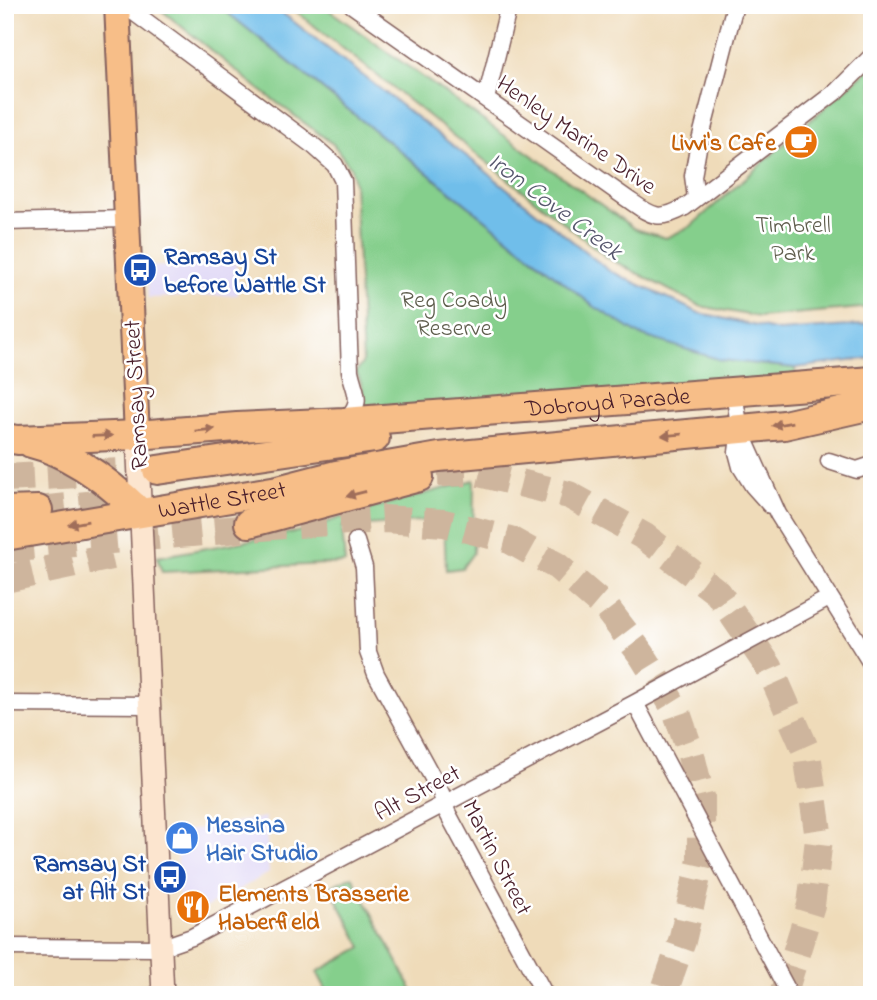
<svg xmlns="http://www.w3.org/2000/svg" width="877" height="1000" font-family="'Indie Flower',sans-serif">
	<rect width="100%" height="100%" fill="#fff"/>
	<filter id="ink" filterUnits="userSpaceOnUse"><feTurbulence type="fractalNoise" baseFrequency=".0143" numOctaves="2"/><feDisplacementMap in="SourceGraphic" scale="14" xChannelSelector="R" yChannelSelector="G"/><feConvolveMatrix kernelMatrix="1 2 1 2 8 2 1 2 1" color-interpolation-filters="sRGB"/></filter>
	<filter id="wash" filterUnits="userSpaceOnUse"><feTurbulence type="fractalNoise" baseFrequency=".00686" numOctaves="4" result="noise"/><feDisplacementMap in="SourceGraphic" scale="28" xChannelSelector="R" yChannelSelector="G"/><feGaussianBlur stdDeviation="1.57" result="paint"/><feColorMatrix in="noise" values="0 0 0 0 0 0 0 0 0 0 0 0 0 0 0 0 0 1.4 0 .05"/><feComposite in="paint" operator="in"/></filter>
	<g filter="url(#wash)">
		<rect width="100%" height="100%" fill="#efdbb9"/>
		<path fill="#ded5f5" d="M236,263l2,32 -90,3 -1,-31z
			M265,817l4,56 -86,47 -3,-2 -4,-85z"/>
		<path fill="#85cf8c" stroke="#68775c" stroke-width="2" d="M155,5h63l374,300 129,55 74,8 1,14 -435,29c5,-15 2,-25 -5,-39l7,-10 -9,-179 -3,-15 -18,-24 -73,-54z
			M288,5h34l313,224 31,9 24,-11 182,-161v241l-113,10 -59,-11 -92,-48z
			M474,480l-1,73 -11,15 -16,2 -2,-51 -102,8 3,36 -183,9 -5,-15 145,-26 43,-15z
			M352,876l63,119h-99l10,-6 -9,-17 45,-25 -32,-60z"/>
		<path fill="#70beea" stroke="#5d6e8a" stroke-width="2" d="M218,5h54l206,160 130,105 91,43 80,18 84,-6 9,-3v36l-77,10 -74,-8 -81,-25 -48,-30z"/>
	</g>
	<g filter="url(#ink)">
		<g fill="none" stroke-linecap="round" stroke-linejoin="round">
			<path stroke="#ceb59d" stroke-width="28" stroke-dasharray="28 14" stroke-linecap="butt" d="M396,474l79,-2 94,23 76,42 73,56 51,74 38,86 12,86 -8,66 -28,90
				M5,478l152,-8
				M38,510l109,-11
				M5,549l292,-25 88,-5 59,4 66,17 47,26 50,43 35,46 34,55 14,41 11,46v63l-19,81 -19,54
				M5,579l107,-23"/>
			<g stroke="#84615d" stroke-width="19">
				<path id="street" d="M124,5l191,142 20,18 8,16 7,190c5,24 15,29 -6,51
					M352,5l274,193c25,17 31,25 59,9l153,-117 34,-34
					M486,99l23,-94
					M696,198l-3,-22 5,-28 37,-143
					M5,222l121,-3
					M734,393l6,37 -3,22 4,15 12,19 17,19
					M740,430l38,84 94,151
					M829,461l28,9 15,-5
					M356,541l8,26 4,85 8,22 65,119 6,19 98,183
					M635,703l155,292
					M5,704l144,1
					M5,947l155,1 32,-11 443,-234 194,-105"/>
			</g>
			<g stroke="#84615d" stroke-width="24">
				<path id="secondary" d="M137,435l26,560"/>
			</g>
			<g stroke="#84615d" stroke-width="28">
				<path id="primary" d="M117,5l20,430"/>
			</g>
			<g stroke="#84615d" stroke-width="32">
				<g id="highway">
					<path id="s1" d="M5,438l13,2 119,-5 100,-8 107,-5 528,-41"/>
					<path d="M31,443c40,10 79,40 109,69"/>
					<path d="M157,470l218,-32"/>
					<path d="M5,511l33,-1"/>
					<path d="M249,523l170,-46"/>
					<path id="s2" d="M5,536l273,-46 58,-15 103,-18 345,-32 88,-20"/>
				</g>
			</g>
			<use href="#street" stroke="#fff" stroke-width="16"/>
			<use href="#secondary" stroke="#fce5cf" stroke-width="21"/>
			<use href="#primary" stroke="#f7be88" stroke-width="24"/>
			<use href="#highway" stroke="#f7be88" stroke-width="28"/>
		</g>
		<defs><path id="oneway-solid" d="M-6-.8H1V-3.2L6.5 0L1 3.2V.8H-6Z" transform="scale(1.75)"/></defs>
		<g fill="#a06e5a">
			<use href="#oneway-solid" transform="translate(782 424) rotate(170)"/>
			<use href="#oneway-solid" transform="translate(205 430) rotate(-6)"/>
			<use href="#oneway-solid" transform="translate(672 435) rotate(175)"/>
			<use href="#oneway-solid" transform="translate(102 436) rotate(-2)"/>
			<use href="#oneway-solid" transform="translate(356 494) rotate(165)"/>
			<use href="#oneway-solid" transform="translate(78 523) rotate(170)"/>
		</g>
	</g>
	<defs>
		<g id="cafe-disc" transform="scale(1.75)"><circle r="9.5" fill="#e8710a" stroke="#fff"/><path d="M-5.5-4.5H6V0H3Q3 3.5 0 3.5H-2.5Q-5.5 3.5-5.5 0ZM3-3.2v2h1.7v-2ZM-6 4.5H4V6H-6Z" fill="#fff"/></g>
		<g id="bus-disc" transform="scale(1.75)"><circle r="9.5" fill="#1a4fb4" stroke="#fff"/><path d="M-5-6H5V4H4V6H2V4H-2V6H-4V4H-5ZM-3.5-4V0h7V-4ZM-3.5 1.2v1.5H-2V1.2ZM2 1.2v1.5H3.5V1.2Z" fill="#fff"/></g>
		<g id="shop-disc" transform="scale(1.75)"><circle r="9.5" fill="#3f7fe0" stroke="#fff"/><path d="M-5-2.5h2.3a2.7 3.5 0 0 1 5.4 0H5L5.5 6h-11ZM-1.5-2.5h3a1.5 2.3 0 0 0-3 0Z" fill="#fff"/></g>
		<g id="restaurant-disc" transform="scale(1.75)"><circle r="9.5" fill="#e8710a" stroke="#fff"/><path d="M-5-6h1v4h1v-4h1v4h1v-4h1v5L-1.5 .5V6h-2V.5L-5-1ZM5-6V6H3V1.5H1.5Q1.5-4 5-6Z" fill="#fff"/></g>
	</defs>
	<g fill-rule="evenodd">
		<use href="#cafe-disc" x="801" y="142"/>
		<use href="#bus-disc" x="140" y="270"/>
		<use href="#shop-disc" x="182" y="838"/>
		<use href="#bus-disc" x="170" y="877"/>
		<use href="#restaurant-disc" x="193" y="907"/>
	</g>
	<g text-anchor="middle" stroke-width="5" stroke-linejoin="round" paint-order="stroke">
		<g font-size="24" fill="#4a1f2b" stroke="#fff">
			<text transform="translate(577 134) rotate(35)" y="8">Henley Marine Drive</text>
			<text transform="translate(135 395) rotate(-93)" y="8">Ramsay Street</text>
			<text dy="8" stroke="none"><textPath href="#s1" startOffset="604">Dobroyd Parade</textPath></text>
			<text dy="8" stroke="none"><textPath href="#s2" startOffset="220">Wattle Street</textPath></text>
			<text transform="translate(417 792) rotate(-28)" y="8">Alt Street</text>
			<text transform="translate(498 857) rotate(63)" y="8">Martin Street</text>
		</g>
		<g font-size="24" font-weight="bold" fill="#c56008" stroke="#fff" text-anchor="end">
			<text x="776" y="150">Livvi's Cafe</text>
			<text x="218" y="901" text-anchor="start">Elements Brasserie<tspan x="218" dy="28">Haberfield</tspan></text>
		</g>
		<g font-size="24" fill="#5f5d4d" stroke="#fff">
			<text x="793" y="232">Timbrell<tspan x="793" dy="28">Park</tspan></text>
			<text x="454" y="307">Reg Coady<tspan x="454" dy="28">Reserve</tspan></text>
		</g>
		<g font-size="24" font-weight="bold" fill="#164399" stroke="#fff" text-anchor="start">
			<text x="164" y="264">Ramsay St<tspan x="164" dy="28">before Wattle St</tspan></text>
			<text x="146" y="871" text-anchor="end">Ramsay St<tspan x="146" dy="28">at Alt St</tspan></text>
		</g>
		<g font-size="24" font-weight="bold" fill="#366cbe" stroke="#fff" text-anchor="start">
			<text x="206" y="832">Messina<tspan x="206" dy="28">Hair Studio</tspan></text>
		</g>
		<g font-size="26" font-style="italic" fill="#57576e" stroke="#fff">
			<text transform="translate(556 205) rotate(37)" y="9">Iron Cove Creek</text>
		</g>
	</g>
	<rect width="877" height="1000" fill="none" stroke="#fff" stroke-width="28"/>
</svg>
